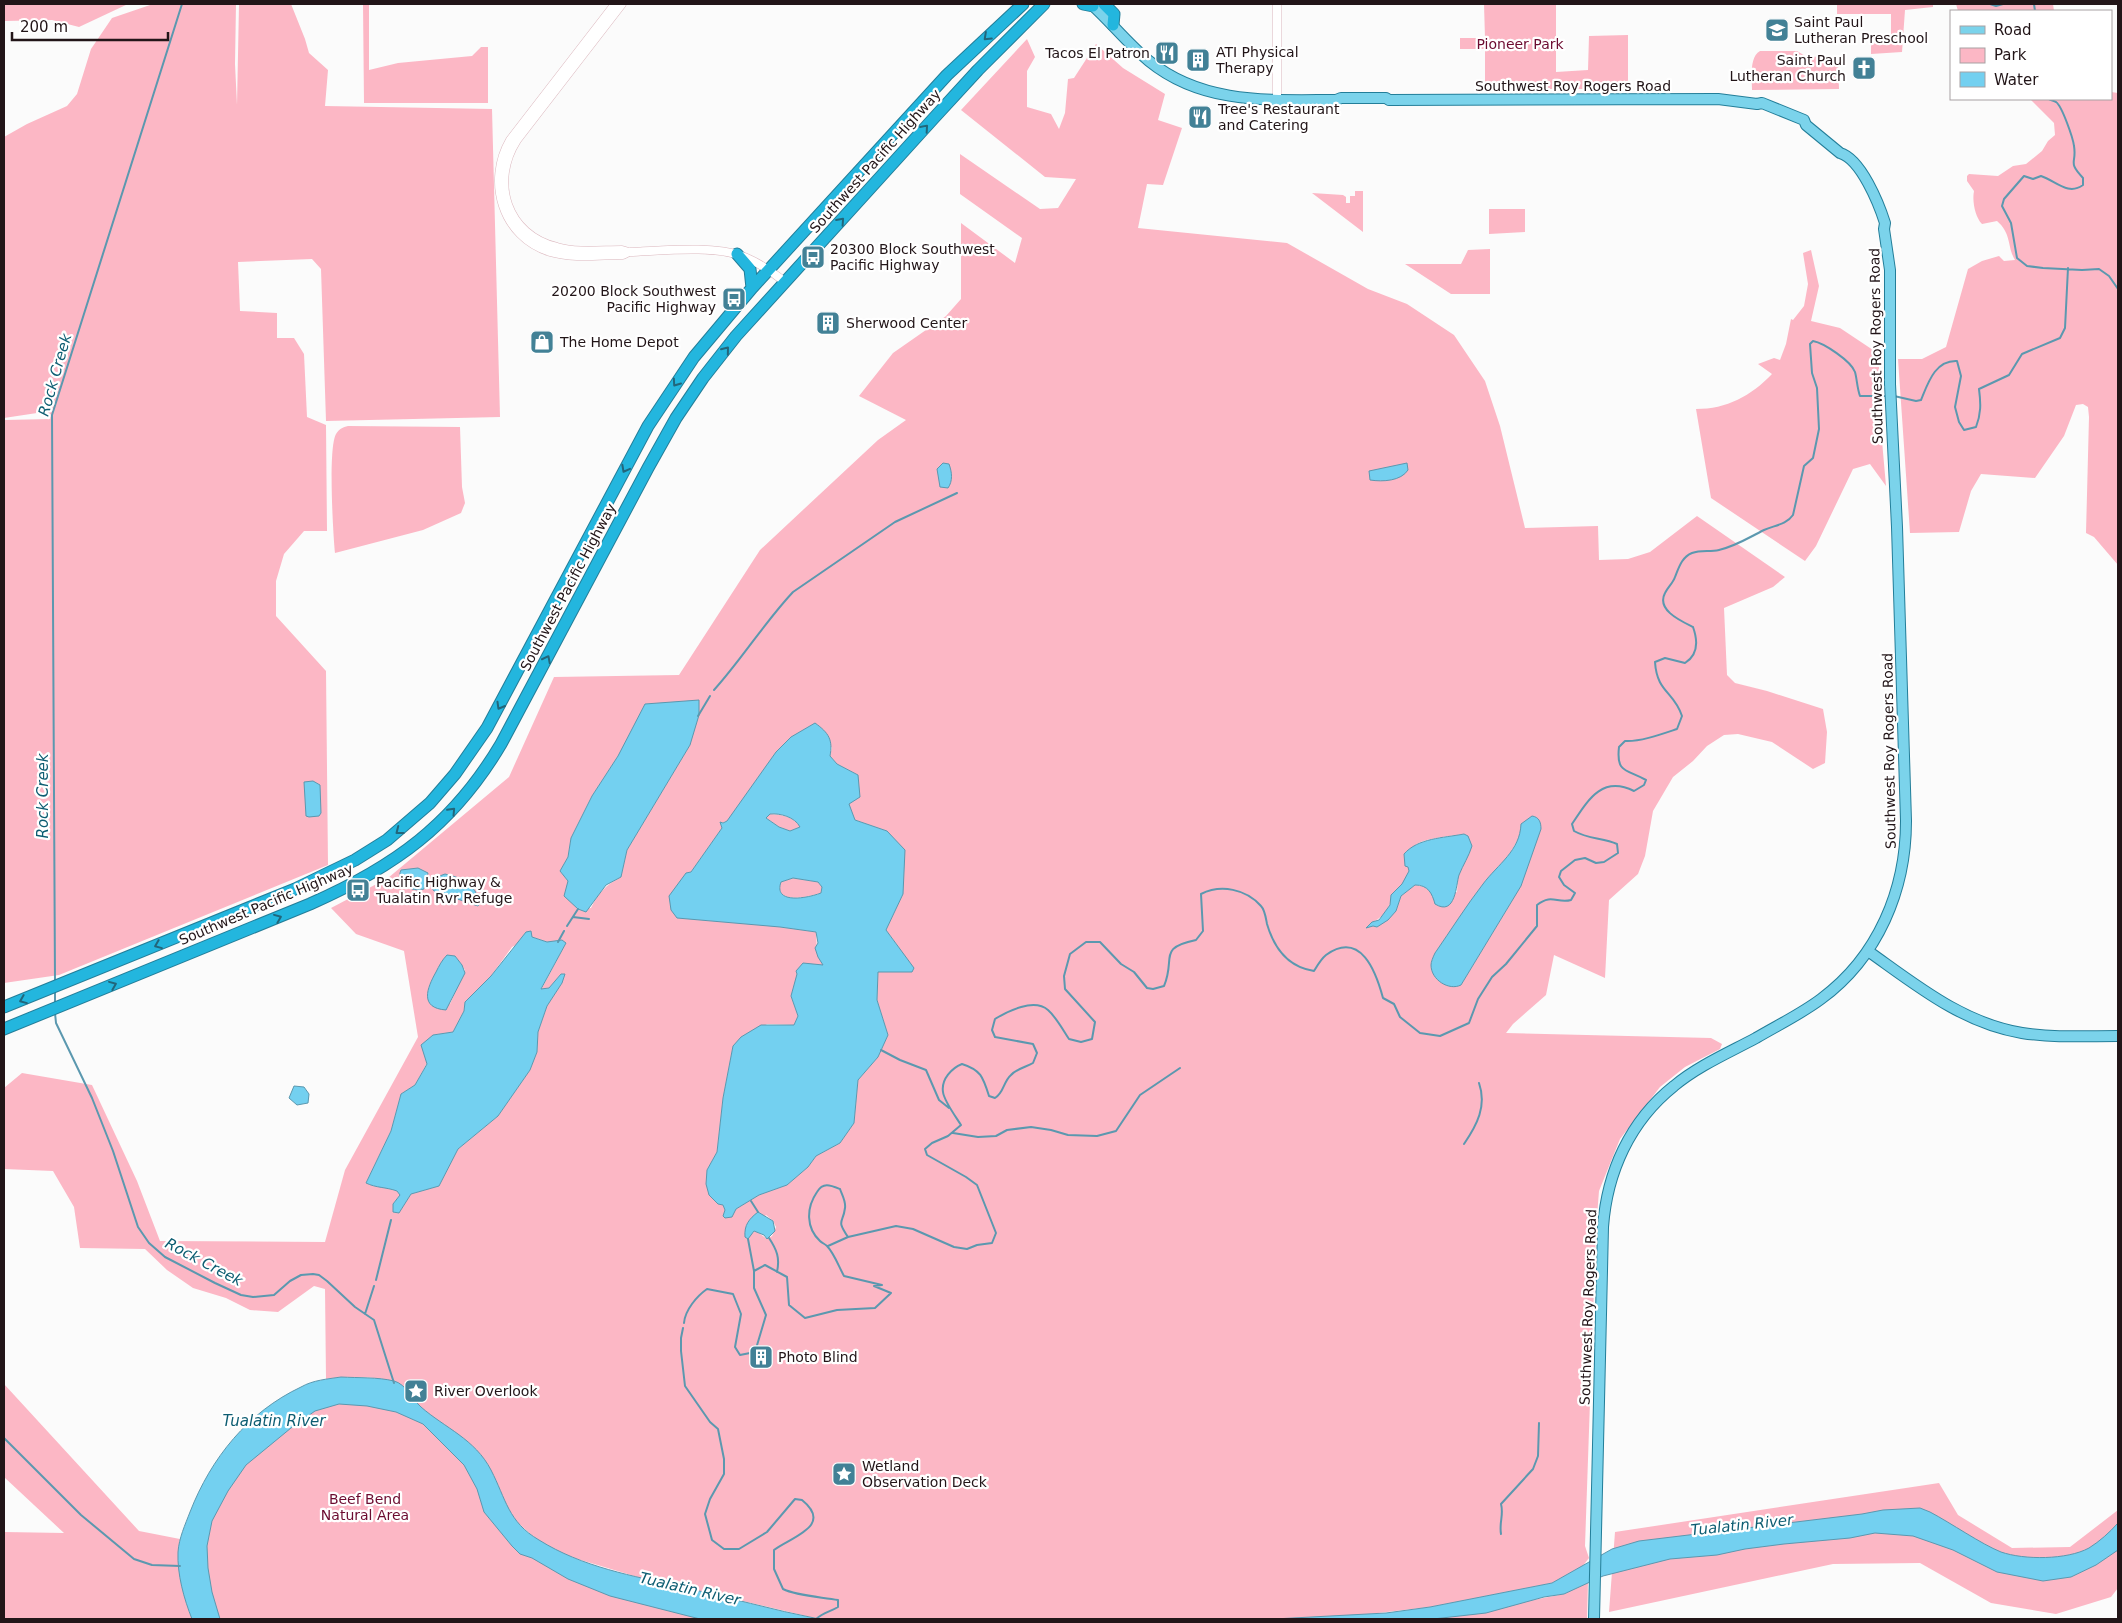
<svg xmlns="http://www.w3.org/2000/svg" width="2122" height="1623" font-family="'DejaVu Sans',sans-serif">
	<rect width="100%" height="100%" fill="#fbfbfb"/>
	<path fill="#fcb7c5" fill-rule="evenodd" d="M5,4h123l-49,23 -27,-7 -47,1z
		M153,4h83l-1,60 2,41 2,-101h52l14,35 4,14 19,17 -3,36 167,3 8,308 -174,4 -5,-152 -9,-10 -74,3 2,49 37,2v25h17l10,16 3,63 19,8 1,106h-23l-20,23 -8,27v35l50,55 2,194 -269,110 -55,8v-563l47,-1 -14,-6 -33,5v-281l23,-13 40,-18 10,-12 14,-45 21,-31z
		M363,4h6v66l29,-7 74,-7 9,-9h7v56h-124z
		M1484,4h72v68l32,-2 1,-34 39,-1v54h-143v-40h-25v-11h25z
		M1837,4h96v3l-28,3 -3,42 -31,2v-10l20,-3v-27h-54z
		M1956,4h97l1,7h-96z
		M1027,39l8,18 -8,14v36l24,7 8,15 6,-16 3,-34 6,-1 22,-34 27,24 42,26 -7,26 24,8 -19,57 -16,-1 -9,44 149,15 81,46 39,15 47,31 31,46 15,45 25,102 73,-2 1,34 29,-1 22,-7 47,-36 88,61 -12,10 -49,21 3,67 8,8 32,8 56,18 4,23 -2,31 -12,6 -41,-27 -34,-8 -14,1 -17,11 -14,15 -20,16 -20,34 -8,45 -7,18 -29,26 -4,78 -51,-23 -8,40 -33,29 -7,9 205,5 11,6 -2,5 -35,18 -25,20 -40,52 -21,52 -3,38 -11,317 4,12 -7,9 -30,16 -122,24 -78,9 -78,3h-455l-136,-32 -32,-6 -87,-26 -28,-16 -20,-18 -8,-10 -17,-41 17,45 39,40 181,64h-520l-12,-89 62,-92 67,-39 98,10c-11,-8 -22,-22 -34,-27 -16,-7 -46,-5 -63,-3l-1,-90 -11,-3 -36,26 -28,-2 -24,-12 -33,-10 -26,-18 -22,-21 -65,-1 -6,-41 -21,-36 -49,-2v-81l18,-15 70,12 45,96 23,60 165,1 20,-72 73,-133 -14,-86 -48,-17 -25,-26 57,-30 121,-101 45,-100 125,-2 81,-125 118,-110 28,-20 -47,-24 34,-43 53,-37 15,-17v-76l54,40 7,-25 -62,-44v-40l80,55 18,-1 18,-29 -31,-2 -84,-67zM690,745l-63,105 -6,27c-15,8 -23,16 -30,31l-13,1 -3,-4 -7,-24 -8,-10 8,-14 3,-19 21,-42 26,-40zM832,747l-2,9 7,8 21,11 -10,29 7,16 32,11 16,63 -17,36 12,16 13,26h-33l-1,28 11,35 -10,22 -20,23 -4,43 -14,20 -24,13 -8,11 -21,18 -28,10 -23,14 -11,1 -18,-40 10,-18 6,-54 10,-52 34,-22 27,1 4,-9 -7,-20 7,-22 26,-9 -7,-14 -1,-19 -36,-5 -94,-54 5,-1 31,-44 -1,-5 6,-2zM1464,834l5,8 -11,35 -1,15 -24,6v-4l-8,-7 -10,-2 -14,11 -5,15 -19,16 -4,-1 -1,-4c7,-2 15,-10 18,-18 2,-4 0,-7 3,-11 5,-6 15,-12 16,-21 0,-7 1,-20 6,-26 6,-8 38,-10 49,-12zM1521,834l-9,67 -51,84 -26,-32 48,-69 26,-29zM532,937l15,5 19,1 -25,47 8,-2 12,-14 1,9 -15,23 -9,26 -1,20 -7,18 -32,46 -40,33 -19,37 -28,8 -12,19 -6,-1v-8l7,-9 -3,-4 -31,-8 25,-52 10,-37 14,-9 12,-22 6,-28 20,-3 11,-21 1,-9 26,-26 21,-29zM455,956l10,14 -15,34zM766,1215l7,6 3,6 -4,9 -5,3 -11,-8 -4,2z
		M1760,51h37l10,6 31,-1 1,33 -87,1c0,-11 -3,-33 8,-39z
		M2111,92l7,1v472l-24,-28 -8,-4 3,-116 -1,-10 -5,-3 -7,1 -12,31 -29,42 -54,-4 -10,17 -12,41 -49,1 -12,-174h24l24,-12 22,-78 14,-8 17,-5 5,5 11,-1c-8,-13 -3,-26 -18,-39l-15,3c-7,-7 -10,-23 -8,-33l-7,-10v-5l2,-2 29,2 15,-10 13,-2 16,-13 6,-10 7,-6 -1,-12 -24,-24h81z
		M1355,191h8v41l-51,-39 31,2 3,2v6h4v-7h5z
		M1489,209h36v23l-36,2z
		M1490,249v45h-39l-46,-30h56l7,-14z
		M1811,250l8,36 -8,35 29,7 39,26v53l7,79 -16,-22 -17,5 -37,77 -11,15 -94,-63 -15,-89c31,0 55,-13 76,-35l-14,-10 16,-6 6,2 6,-16 5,-25 2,1 11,-14 4,-22 -5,-31z
		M348,426l112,1 2,60 3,16 -4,10 -38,17 -88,23c-2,-20 -7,-105 1,-119 3,-5 7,-7 12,-8z
		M770,814c10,0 25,3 30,13l-10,4 -11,-4 -14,-10z
		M793,878l25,4 4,5 -1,6c-13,4 -48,12 -40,-11z
		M4,1384l135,147 41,8c-4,27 2,55 12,80h-188v-87l60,1 -60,-56z
		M1939,1483l19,32 54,33 58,-1 48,-37v78l-7,9 -55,17 -65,-11 -71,-40 -87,1 -224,48 6,-80z
		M1588,1582l-1,37h-154l131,-25z"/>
	<path fill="#73d0f0" stroke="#5b98af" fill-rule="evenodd" d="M943,463l6,1c3,8 4,17 -1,24l-8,-1 -3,-18z
		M1407,463l1,7c-7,11 -25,12 -38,10l-1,-9z
		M699,700v15l-9,30 -63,105 -6,27 -15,8 -20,27 -8,-3 -14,-13 4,-15 -8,-10 8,-14 3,-19 21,-42 26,-40 27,-52z
		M815,723c14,10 18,17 15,33l7,8 21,11 2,22 -11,7 6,16 32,11 18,19 -2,44 -17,36 28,38 -2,4h-34l-1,28 11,35 -10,22 -20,23 -4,43 -14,20 -24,13 -8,11 -21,18 -28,10 -23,14 -4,8 -7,1 -2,-2 2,-6 -2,-5 -5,-1 -9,-9 -3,-11 1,-14 10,-18 6,-54 10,-52 8,-9 20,-12h33l4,-9 -7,-20 6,-22 -1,-3 7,-8 20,2 -5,-8 -3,-9 3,-5 -2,-11 -36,-5 -103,-9 -6,-8 -2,-14 17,-23 5,-1 31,-44 -2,-6 3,1 4,-2 49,-69 15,-15zM770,814c10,-1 25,3 30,13l-10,4 -11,-4 -13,-9zM793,878l25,4 4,5 -1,6c-13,5 -48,12 -40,-11z
		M313,781l7,4 1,28 -2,3 -10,1 -3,-1 -2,-34z
		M1532,816c7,1 9,6 9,13l-20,57 -60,99c-12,6 -30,-5 -30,-20 0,-3 2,-8 4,-12 16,-23 31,-47 48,-69 15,-20 37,-33 38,-60z
		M1464,834l4,2 4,10c-3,10 -9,19 -13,29 -3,9 -3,42 -24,29 -3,-11 -7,-19 -20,-19l-14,11 -5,15 -8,9 -11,7 -4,-1 -7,2 6,-6 7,-2 11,-15 1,-10 11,-11 7,-13 -1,-4 -3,-1 -1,-12c14,-16 39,-16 60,-20z
		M418,868l10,5 -4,16c-12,4 -29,-6 -23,-19z
		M445,874c20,5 29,9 35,29l-2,3 -44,-15 -3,-4 6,-10z
		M531,931l1,6 15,5 15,-2 4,3 -25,46 8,-1 12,-14h4l-3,9 -15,23 -9,26 -1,20 -7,18 -32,46 -40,33 -19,37 -28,8 -12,19 -6,-1v-8l7,-9 -3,-4c-11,-4 -21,-3 -31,-8l25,-52 10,-37 14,-9 12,-21 -6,-19 12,-10 20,-3 11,-21 1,-9 26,-26 35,-44z
		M447,955l8,1 7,9 3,8 -19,37c-27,-2 -19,-22 -10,-38 3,-6 6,-12 11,-17z
		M294,1086l10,1 5,7 -1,9 -11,2 -8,-7z
		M758,1212l15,9 2,10 -8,8 -3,-4 -10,-4 -6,8 -3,-2c-1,-12 4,-18 13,-25z
		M341,1377c17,1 37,0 53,4 12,3 19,19 27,26 24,21 54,32 70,63 15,29 17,52 48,70 43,27 94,36 143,47 46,10 91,23 137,32h-119l-90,-23 -42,-17 -36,-21 -12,-4 -8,-8 -28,-34 -7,-23 -13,-24 -41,-41 -27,-12 -29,-6 -28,-2 -24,7 -24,17 -45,37 -18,26 -16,30 -5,25 1,22 4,24 8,27h-28c-8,-20 -15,-45 -14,-67 1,-14 7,-27 12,-40 21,-54 58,-100 111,-125 12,-7 27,-8 40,-10z
		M1920,1508l10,4c21,11 51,32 71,40 23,8 66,8 88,-4 11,-7 20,-15 29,-25v27l-22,15 -25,12 -28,4 -46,-9 -44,-22 -40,-14 -38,-3 -25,5 -66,6 -39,5 -28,6 -47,4 -67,17 -39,18 -20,3 -58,16 -53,6h-159l112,-6 44,-6 122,-24 60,-34 27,-8 223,-27 21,-4z"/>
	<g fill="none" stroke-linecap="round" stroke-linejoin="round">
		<path stroke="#5b98af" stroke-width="2" d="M1990,4l6,2 7,-2
			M2034,4l1,7
			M2049,99c2,1 5,2 7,3 6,4 17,36 18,44 3,18 -7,15 9,32v7c-15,11 -27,-4 -42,-9l-8,3 -9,-3 -20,23 -2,7 9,17 6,35 10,8 16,2 39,2 17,-1 10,7 9,13
			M1894,396l22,5 5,-1c7,-17 14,-40 36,-39l4,15 -6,31 4,15 5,8 12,-3c5,-13 5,-23 3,-38l30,-14 13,-21 38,-16 5,-10 3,-60
			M714,690c28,-31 50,-67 79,-98l102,-70 62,-29
			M698,716l12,-20
			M573,917l16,2
			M567,926l11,-17
			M558,942l6,-11
			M55,981l-3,-566 130,-411
			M55,991v13
			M55,1013l1,10 36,75 21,53 25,76 11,16 16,14 50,26 26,12 12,2 21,-2 16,-14 11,-6 12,-1 6,1 8,6 28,26 19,13 20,63
			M881,1050l19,10 26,10 13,30 10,8
			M953,1133l25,4 18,-1 11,-6 24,-3 20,3 17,5 29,1 19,-5 24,-36 40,-27
			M1464,1144c13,-19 23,-38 15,-61
			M751,1201l7,11
			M769,1238c8,12 11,20 8,34
			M748,1239l6,32
			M828,1246l20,-9
			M376,1280l15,-60
			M365,1314l9,-28
			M684,1323c1,-13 13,-27 23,-34l26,5 8,20 -6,33 5,8 15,-3 11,-37 -12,-27v-17l11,-6 22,12 2,28 16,13 32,-8 38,-2 16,-15 -17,-7 8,-1 -38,-9c-5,-9 -10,-23 -17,-30 -2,-2 -5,-3 -7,-5 -14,-13 -14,-33 -3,-49 6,-10 13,-7 23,-3 2,6 6,12 5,19 -2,16 -9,11 3,29l48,-11 17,3 41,18 13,2 10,-4 15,-2 4,-10 -19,-48 -11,-8 -39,-22 -2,-6 7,-6 16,-7 13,-11c-5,-8 -17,-24 -18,-33 -2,-13 9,-24 19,-28 19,6 21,13 27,32l6,2c9,-5 8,-16 16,-23 5,-6 15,-8 22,-12l4,-10 -4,-9 -38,-7 -3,-7 3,-11c13,-8 39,-21 53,-9 8,7 15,20 21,29l12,3 11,-3 3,-17 -30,-33 -1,-13 6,-22 16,-12h14l21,22 13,8 13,16 6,1 11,-3c12,-28 -7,-38 32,-46l7,-9 -2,-37c20,-10 45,-5 60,12 4,4 5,13 6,18 7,24 21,43 47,47 3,-5 7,-12 12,-16 35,-25 50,17 57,43l11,6 6,13 20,16 20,3 29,-13 9,-24 14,-22 14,-13 31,-38v-21c15,-12 20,-1 34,-5l4,-7 -11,-8 -5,-8 2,-6 14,-11 10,-2 11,5 8,-1 14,-9 -1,-9c-14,-6 -29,-5 -43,-13l-2,-7c16,-24 30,-49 62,-33l10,-6 2,-5c-20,-11 -30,-7 -27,-33l6,-6c15,1 37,-7 52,-12l5,-13c-8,-25 -25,-23 -27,-54l10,-4 20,5c13,-8 13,-22 8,-36 -12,-6 -37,-17 -28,-34 3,-6 8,-10 10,-16 4,-10 7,-20 17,-24 9,-3 18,-1 27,-3 17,-4 29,-12 45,-20 11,-5 22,-5 29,-15l11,-49 9,-8 6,-29 -2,-41 -5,-15 -2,-29 3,-3c11,2 38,20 42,31 2,7 2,16 5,24h27
			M683,1328l-2,10v13l4,35 25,36 8,7 6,30v15l-14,25 -5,15 7,26 12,9h15l28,-17 28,-33 7,1c32,26 -11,37 -28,50v19l9,20c14,7 39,8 55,11v7c-8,5 -14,5 -22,12
			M4,1438l77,77 53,44 18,6 28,1
			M1501,1534c-2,-12 3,-19 0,-30l32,-35 5,-13 1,-33"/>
		<g stroke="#dbb6bd" stroke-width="9">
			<path id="minor" d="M615,4l-105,136c-24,41 -8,97 40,112 23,7 50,3 73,3l6,-3
				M622,4l-105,136c-27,42 -10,95 40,107 20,6 44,3 65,3l7,2c32,-1 83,-7 113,4 16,6 29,15 43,26
				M1277,4v96"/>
		</g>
		<g stroke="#237e99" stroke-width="12">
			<path id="major" d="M1091,4c20,18 37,40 58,57 54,44 121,39 187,39l5,-2h45l3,2 329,-1 39,5 5,-1 42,17 2,5 34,28c21,6 39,51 45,70l-1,6 6,41v114l7,143 9,294c0,69 -28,136 -85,178 -20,15 -43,26 -65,39 -28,15 -58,28 -82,48 -44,35 -67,86 -71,141l-9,392
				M1868,951c48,34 94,72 154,82 32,5 64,3 96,3"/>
		</g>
		<g stroke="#237e99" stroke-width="13">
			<path id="highway" d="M1083,4l10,2
				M1104,4l10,10 -1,11
				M737,254l13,15 2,19
				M4,1007l291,-118 60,-29 32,-20 43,-37 25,-29 32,-46 161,-302 46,-69 58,-69 195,-213 76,-71
				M4,1029l306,-125c84,-37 143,-79 191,-160l147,-276 28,-50 27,-40 33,-42 197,-217 45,-49 66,-66"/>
		</g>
		<use href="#minor" stroke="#fff" stroke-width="8"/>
		<use href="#major" stroke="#7bd3eb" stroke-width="10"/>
		<use href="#highway" stroke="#23b6de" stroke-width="11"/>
	</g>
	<defs><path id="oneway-chevron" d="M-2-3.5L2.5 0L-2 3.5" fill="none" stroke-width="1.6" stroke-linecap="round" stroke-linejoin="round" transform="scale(1.25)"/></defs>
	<g stroke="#22667b">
		<use href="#oneway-chevron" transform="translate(987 37) rotate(137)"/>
		<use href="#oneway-chevron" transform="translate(925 128) rotate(-49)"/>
		<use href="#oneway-chevron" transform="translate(841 221) rotate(-48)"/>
		<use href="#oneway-chevron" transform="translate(726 350) rotate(-51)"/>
		<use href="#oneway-chevron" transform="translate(676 383) rotate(125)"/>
		<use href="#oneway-chevron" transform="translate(625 469) rotate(118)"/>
		<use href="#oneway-chevron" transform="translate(547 659) rotate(-63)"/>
		<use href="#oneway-chevron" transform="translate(500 706) rotate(120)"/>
		<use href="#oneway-chevron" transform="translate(452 811) rotate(-47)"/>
		<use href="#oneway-chevron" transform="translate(399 831) rotate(142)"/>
		<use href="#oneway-chevron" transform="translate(278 918) rotate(-22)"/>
		<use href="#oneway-chevron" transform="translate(158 945) rotate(158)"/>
		<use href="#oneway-chevron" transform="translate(113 985) rotate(-22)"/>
		<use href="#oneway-chevron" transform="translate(23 1000) rotate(158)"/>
	</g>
	<defs>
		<g id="school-square" transform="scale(1.25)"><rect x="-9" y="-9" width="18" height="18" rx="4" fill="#428196" stroke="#fff"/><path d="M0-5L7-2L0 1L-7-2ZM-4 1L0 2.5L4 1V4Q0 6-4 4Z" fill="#fff"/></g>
		<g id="restaurant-square" transform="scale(1.25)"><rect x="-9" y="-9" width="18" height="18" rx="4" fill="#428196" stroke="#fff"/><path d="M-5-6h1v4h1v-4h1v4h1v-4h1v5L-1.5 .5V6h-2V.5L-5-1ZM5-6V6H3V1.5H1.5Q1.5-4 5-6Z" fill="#fff"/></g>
		<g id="building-square" transform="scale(1.25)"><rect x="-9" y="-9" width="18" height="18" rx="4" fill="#428196" stroke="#fff"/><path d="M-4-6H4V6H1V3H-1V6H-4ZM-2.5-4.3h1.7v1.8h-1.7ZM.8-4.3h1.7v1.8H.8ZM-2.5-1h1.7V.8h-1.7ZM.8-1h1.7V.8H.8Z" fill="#fff"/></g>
		<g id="church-square" transform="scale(1.25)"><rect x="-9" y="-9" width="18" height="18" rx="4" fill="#428196" stroke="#fff"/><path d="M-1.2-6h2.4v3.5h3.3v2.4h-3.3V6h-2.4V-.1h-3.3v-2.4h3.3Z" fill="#fff"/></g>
		<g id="bus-square" transform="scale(1.25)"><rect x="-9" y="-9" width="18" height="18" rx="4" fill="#428196" stroke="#fff"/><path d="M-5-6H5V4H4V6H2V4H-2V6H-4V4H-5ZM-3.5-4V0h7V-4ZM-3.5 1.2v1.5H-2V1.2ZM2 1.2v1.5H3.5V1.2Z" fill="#fff"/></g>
		<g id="shop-square" transform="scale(1.25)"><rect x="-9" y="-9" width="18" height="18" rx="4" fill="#428196" stroke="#fff"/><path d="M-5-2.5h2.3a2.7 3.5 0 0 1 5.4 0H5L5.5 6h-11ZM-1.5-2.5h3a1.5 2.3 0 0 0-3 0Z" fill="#fff"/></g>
		<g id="sight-square" transform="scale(1.25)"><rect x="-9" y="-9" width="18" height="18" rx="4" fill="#428196" stroke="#fff"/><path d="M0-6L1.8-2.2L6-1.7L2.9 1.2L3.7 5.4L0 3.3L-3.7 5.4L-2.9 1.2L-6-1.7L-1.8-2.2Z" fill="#fff"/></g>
	</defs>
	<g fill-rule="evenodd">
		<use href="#school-square" x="1777" y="30"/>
		<use href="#restaurant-square" x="1167" y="53"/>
		<use href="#building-square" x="1198" y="60"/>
		<use href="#church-square" x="1864" y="68"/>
		<use href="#restaurant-square" x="1200" y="117"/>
		<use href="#bus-square" x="813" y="257"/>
		<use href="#bus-square" x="734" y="299"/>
		<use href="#building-square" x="828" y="323"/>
		<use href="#shop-square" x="542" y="342"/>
		<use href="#bus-square" x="358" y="890"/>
		<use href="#building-square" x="761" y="1357"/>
		<use href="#sight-square" x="416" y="1391"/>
		<use href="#sight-square" x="844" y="1474"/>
	</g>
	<g text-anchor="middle" stroke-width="4.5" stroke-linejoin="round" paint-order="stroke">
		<g font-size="14" fill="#221518" stroke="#fff" text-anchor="start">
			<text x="1794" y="27">Saint Paul<tspan x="1794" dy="16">Lutheran Preschool</tspan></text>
			<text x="1216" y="57">ATI Physical<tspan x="1216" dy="16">Therapy</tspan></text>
			<text x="1150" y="58" text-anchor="end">Tacos El Patron</text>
			<text x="1846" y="65" text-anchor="end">Saint Paul<tspan x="1846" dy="16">Lutheran Church</tspan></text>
			<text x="1218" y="114">Tree's Restaurant<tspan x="1218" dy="16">and Catering</tspan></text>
			<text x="830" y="254">20300 Block Southwest<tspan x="830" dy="16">Pacific Highway</tspan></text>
			<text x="716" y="296" text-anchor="end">20200 Block Southwest<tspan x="716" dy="16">Pacific Highway</tspan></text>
			<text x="846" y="328">Sherwood Center</text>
			<text x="560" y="347">The Home Depot</text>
			<text x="376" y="887">Pacific Highway &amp;<tspan x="376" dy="16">Tualatin Rvr Refuge</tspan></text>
			<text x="778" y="1362">Photo Blind</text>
			<text x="434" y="1396">River Overlook</text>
			<text x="862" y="1471">Wetland<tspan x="862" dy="16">Observation Deck</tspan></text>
		</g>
		<g font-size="14" fill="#6c0b30" stroke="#fff">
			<text x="1520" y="49">Pioneer Park</text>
			<text x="365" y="1504">Beef Bend<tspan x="365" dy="16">Natural Area</tspan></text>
		</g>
		<g font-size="14" fill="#221518" stroke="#fff">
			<text x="1573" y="91">Southwest Roy Rogers Road</text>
			<text transform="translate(875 161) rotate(-48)" y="5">Southwest Pacific Highway</text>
			<text transform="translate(1876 346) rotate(-91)" y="5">Southwest Roy Rogers Road</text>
			<text transform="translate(568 587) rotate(-62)" y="5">Southwest Pacific Highway</text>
			<text transform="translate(1889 751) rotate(-91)" y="5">Southwest Roy Rogers Road</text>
			<text transform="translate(266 904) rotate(-23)" y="5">Southwest Pacific Highway</text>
			<text transform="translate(1588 1307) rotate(-88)" y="5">Southwest Roy Rogers Road</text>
		</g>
		<g font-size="15" font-style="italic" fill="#0d5d72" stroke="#fff">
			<text transform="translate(55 375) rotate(-74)" y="5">Rock Creek</text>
			<text transform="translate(43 796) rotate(-90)" y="5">Rock Creek</text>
			<text transform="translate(204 1262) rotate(28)" y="5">Rock Creek</text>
			<text x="274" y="1426">Tualatin River</text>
			<text transform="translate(1742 1525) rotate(-6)" y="5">Tualatin River</text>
			<text transform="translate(690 1589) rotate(13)" y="5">Tualatin River</text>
		</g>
	</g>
	<rect width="2122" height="1623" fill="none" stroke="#221518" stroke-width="10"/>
	<rect x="1950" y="10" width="162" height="90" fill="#ffffff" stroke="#a7a1a3"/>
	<rect x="1960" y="26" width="25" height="8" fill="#7bd3eb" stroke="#a7a1a3"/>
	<text x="1994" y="35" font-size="15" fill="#221518">Road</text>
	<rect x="1960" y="48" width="25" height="15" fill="#fcb7c5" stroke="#a7a1a3"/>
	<text x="1994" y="60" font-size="15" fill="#221518">Park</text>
	<rect x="1960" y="72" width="25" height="15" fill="#73d0f0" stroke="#a7a1a3"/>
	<text x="1994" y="85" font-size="15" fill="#221518">Water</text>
	<path d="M12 32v8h156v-8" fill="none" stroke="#221518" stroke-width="2.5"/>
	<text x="20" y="32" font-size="15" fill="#221518" stroke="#ffffff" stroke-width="4" paint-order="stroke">200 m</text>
</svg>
